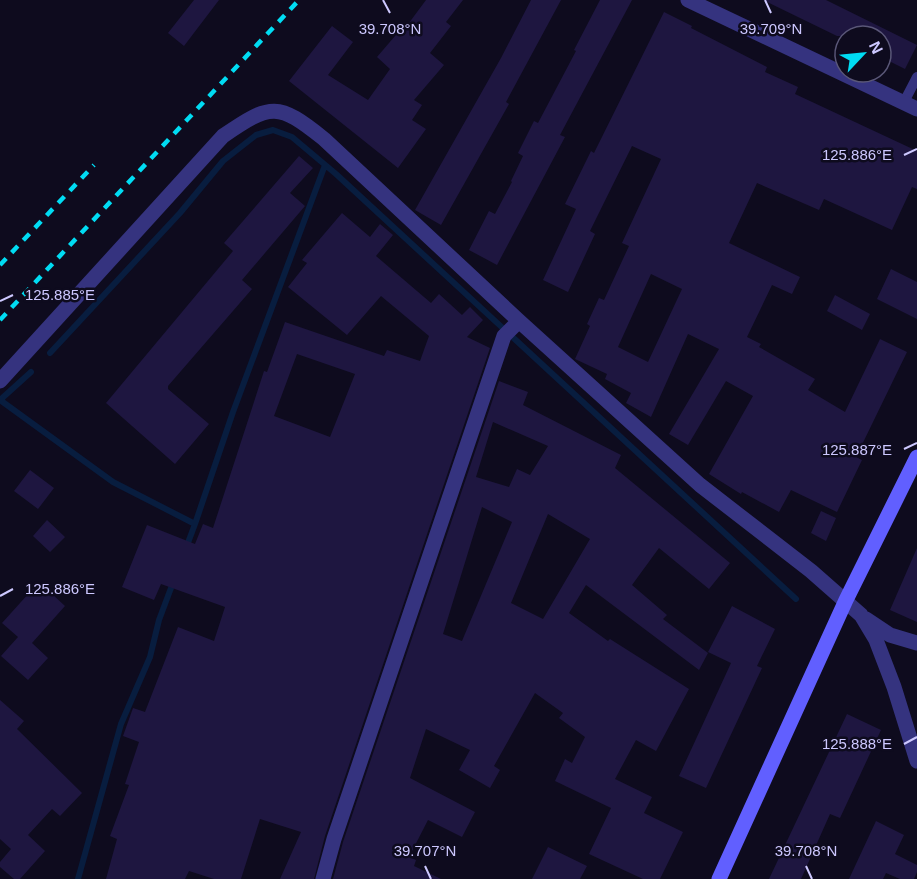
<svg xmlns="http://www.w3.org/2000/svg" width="917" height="879" font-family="Arial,sans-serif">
	<rect width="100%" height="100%" fill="#0e0b1e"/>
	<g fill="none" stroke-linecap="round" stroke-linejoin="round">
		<path stroke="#081d3f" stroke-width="6" d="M50,353l130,-140 43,-52 33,-26 17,-5 19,7 44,37 460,425
			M0,400l113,82 82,42 -9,24
			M0,400l31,-28
			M195,524l38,-112 92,-247
			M78,879l43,-155 29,-67 9,-37 15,-40"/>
	</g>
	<path fill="#1e1640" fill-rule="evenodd" d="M194,0h25l-35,46 -16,-13z
		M426,0h37l-17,22 5,4 -21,27 14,12 -30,35 8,5 -10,15 14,9 -28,39 -109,-87 43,-55 21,16 -25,33 40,25 22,-31 -13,-12 24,-28 2,2z
		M531,0h30l-55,102 3,2 -68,121 -26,-15 86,-152z
		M600,0h32l-72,135 5,2 -68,128 -28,-15 20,-39 6,3 17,-32 -1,-1 12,-25 -5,-3 16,-32 4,2 38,-72 -2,-1z
		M763,0h63l91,45 -12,24 -24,-12v-21h-44z
		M664,12l28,14 -1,2 76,39 -2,5 33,15 -3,7 122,57v38l-5,-2 -20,43 -68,-31 -5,11 -62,-27 -28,60 71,34 -8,17 -20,-9 -25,52 14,7 -2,3 56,32 -7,11 37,22 35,-73 27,13 -51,105 6,3 -25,52 -46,-22 -12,22 -37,-20 -1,2 -32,-20 44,-78 -27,-15 -38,64 -19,-11 50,-85 -31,-15 -37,83 -25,-14 5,-10 -26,-14 2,-5 -32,-15 15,-33 -3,-2 12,-26 5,2 25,-54 -7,-3 39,-84 -29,-13 -42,85 5,3 -27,58 -25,-12 33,-71 -11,-5 26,-53 3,2zM651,274l31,15 -34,73 -30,-15z
		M299,156l14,12 -23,25 15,13 -63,74 10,9 -84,97v3l41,35 -34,40 -69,-61 127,-152 -9,-8z
		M342,213l28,24 10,-13 13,11 -17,21 55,47 8,-9 23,21 8,-8 13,13 -16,17 23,11 -165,488 -11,43h-34l21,-47 -41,-13 -19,60h-27l-25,-8 -4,8h-79l11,-40 -7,-3 19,-51 -4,-1 14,-42 -16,-6 10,-28 12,4 33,-85 36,14 11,-34 -64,-23 -7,16 -32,-13 25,-62 48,19 8,-20 10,4 51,-157 3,1 18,-50 99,34 3,-6 33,11 9,-25 -48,-40 -34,39 -59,-48 19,-24 -5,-3zM297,354l58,20 -25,63 -56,-21z
		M891,269l26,13v37l-40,-20z
		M835,295l35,19 -8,16 -35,-19z
		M499,381l29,11 -5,13 98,50 -6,13 115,95 -21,26 -50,-41 -27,37 35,30 -4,4 45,34 -9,17 -113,-85 -17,28 39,28 2,-2 79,50 -33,62 -20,-11 -21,39 37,18 -8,16 39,19 -23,47h-17l-54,-25 22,-46 -56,-27 10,-22 7,4 13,-26 -26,-19 4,-5 -28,-20 -41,73 6,4 -10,18 -31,-18 11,-20 -44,-21 -16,49 65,34 -13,25 -34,-17 -19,37 7,3 -2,6 27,13h-108l10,-37zM493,422l55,24 -18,29 -13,-6 -8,18 -33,-10zM482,507l30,15 -50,119 -19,-7zM548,514l42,25 -47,80 -32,-16z
		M30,470l24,18 -16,21 -24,-18z
		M821,511l15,7 -10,23 -15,-8z
		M47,520l18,17 -15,15 -17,-16z
		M917,548v74l-27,-12z
		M39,582l26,24 -33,37 16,15 -20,22 -27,-24 17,-19 -16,-14z
		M732,606l43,23 -18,37 5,2 -56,120 -27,-12 52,-113 -23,-11z
		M0,700l24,21 -7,8 65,64 -22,23 -8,-7 -24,26 17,16 -25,28h-6l-14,-12v-5l11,-13 -11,-10z
		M847,714l34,16 -41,88 -10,-4 -29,65h-32z
		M876,821l28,14 -9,19 22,11v7l-3,7h-14l-14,-6 -3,6h-34z
		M548,847l39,19 -7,13h-48z"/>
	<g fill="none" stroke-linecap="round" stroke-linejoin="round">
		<path stroke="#35337f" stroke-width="10" d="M904,102l13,-25"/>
		<path stroke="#35337f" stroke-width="15" d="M688,0l229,109
			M0,381l223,-245c48,-33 55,-34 101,3l195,182 181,164 111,86 50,44 15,25 18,47 23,74
			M866,619l24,16 27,8
			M323,879l11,-40 170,-503 15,-15"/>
		<path stroke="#615fff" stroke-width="15" d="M719,879l127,-279 71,-143"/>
		<path stroke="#00dcf3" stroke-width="4.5" stroke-dasharray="9 8" stroke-linecap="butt" d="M0,265l94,-100
			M0,320l299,-320"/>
	</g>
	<path fill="none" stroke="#cdc8ff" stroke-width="2" d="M383,0l7,13M765,0l6,13M904,155l13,-6M0,301l13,-6M904,449l13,-6M0,596l13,-7M904,744l13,-7M425,866l6,13M806,866l6,13"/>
	<g font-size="15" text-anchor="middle" fill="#cdc8ff" stroke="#0e0b1e" stroke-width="5" stroke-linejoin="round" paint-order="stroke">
		<text x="390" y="34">39.708°N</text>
		<text x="771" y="34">39.709°N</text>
		<text x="857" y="160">125.886°E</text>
		<text x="60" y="300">125.885°E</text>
		<text x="857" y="455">125.887°E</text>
		<text x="60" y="594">125.886°E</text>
		<text x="857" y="749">125.888°E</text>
		<text x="425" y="856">39.707°N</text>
		<text x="806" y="856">39.708°N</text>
	</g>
	<g transform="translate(863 54) rotate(64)"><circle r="28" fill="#0e0b1e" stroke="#5a5778" stroke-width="1.5"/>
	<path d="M0-4.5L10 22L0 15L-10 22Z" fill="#00dcf3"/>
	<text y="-9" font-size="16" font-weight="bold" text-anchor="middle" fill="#cdc8ff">N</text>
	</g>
</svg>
